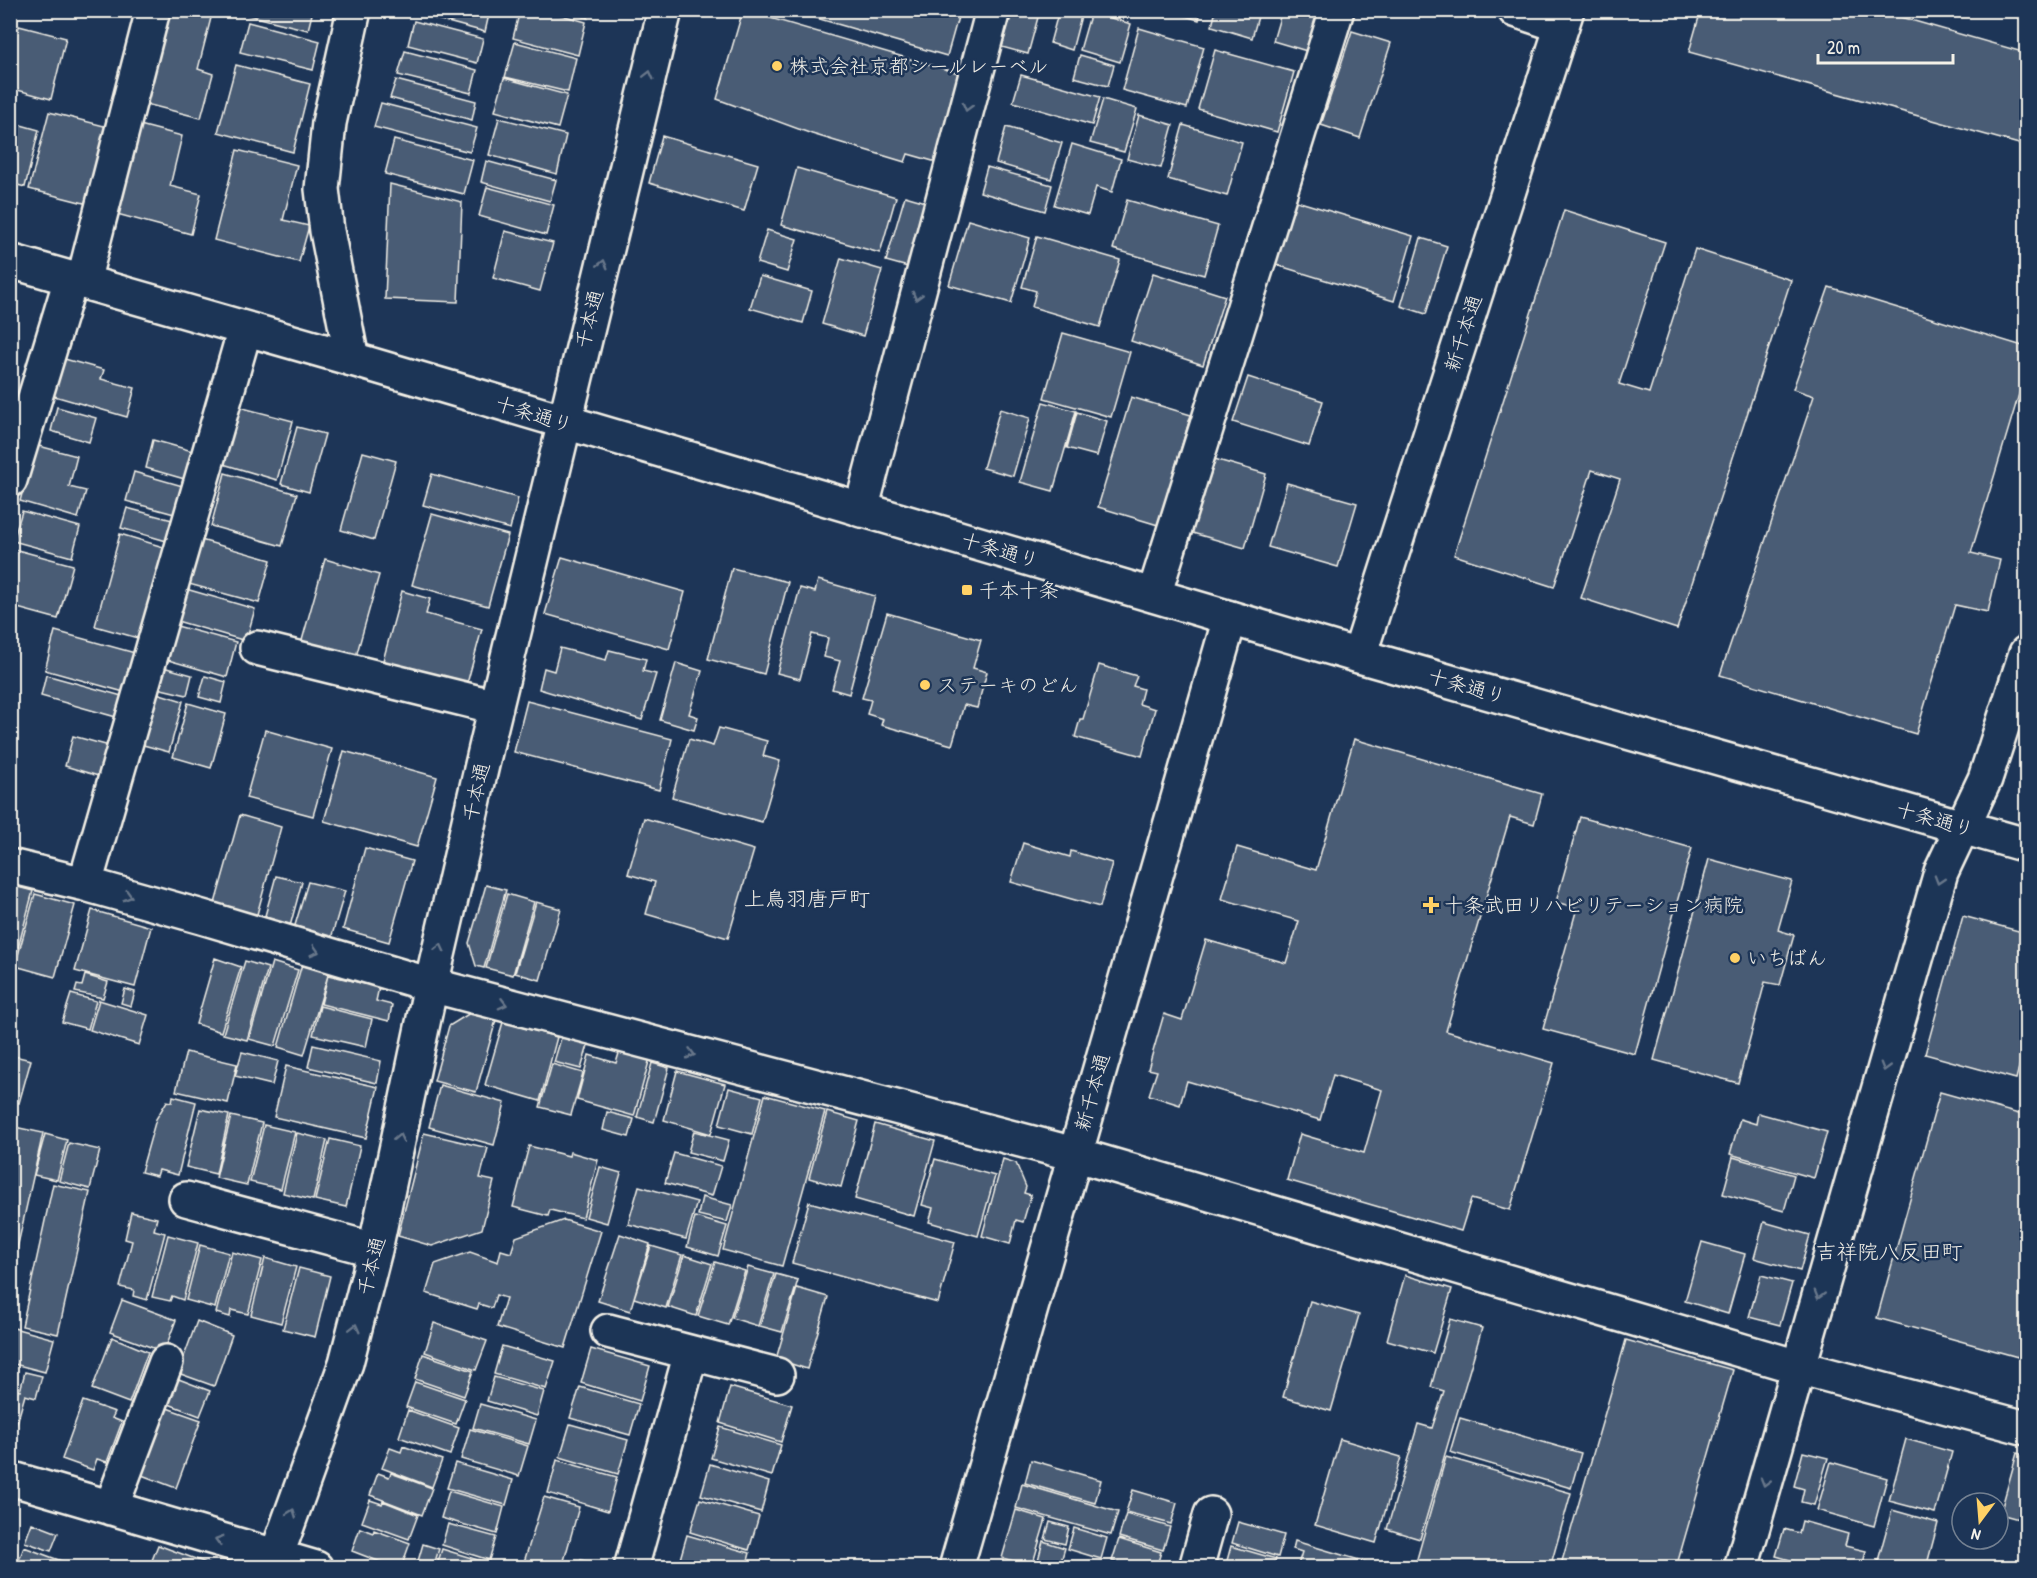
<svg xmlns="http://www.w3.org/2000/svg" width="2037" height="1578" font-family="'Patrick Hand','Klee One',sans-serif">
	<rect width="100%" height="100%" fill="#1d3557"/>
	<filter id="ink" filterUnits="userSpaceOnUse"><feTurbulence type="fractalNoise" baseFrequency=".0167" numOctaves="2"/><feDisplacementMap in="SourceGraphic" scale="12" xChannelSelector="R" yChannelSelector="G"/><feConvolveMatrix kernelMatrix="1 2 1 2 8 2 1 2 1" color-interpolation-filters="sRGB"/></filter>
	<g filter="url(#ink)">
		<path fill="#485b74" stroke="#f4f1e8" stroke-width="1.5" d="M167,10h46l-15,59 15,5 -12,44 -59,-15z
			M249,10h64l-5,20 -60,-15z
			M403,10h87l-5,22z
			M520,10h24l42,12 -8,33 -65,-17z
			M560,10h30l-2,8z
			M743,10l222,65 -25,88 -32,-9 -3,8 -93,-28 -95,-35z
			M789,10h171l-13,46z
			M1013,10h27l-12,44 -26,-7z
			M1059,10l22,6 -9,34 -22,-7z
			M1165,10h36l-2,10z
			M1216,10h33l10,3 -7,25 -40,-12z
			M1282,10h36l-11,41 -34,-10z
			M1701,10h175l150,43v93l-337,-94z
			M1091,12l40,12 -11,38 -40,-12z
			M414,21l69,18 -6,24 -69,-18z
			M248,22l72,19 -7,29 -73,-18z
			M19,26l47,12 -15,61 -41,-11v-54l6,1z
			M1139,28l65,19 -17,61 -65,-18z
			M1352,31l39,12 -31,95 -39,-13z
			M515,42l61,16 -8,34 -63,-15z
			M1215,50l79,22 -17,60 -79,-23z
			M405,51l72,19 -6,23 -73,-18z
			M1080,55l34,10 -6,21 -34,-9z
			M236,65l74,19 -17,68 -75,-20z
			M1021,75l79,22 -8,28 -79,-23z
			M504,78l63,17 -9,33 -63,-17z
			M396,80l80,21 -4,19 -82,-22z
			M1103,99l34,10 -13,43 -34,-9z
			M381,103l96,25 -7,24 -96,-25z
			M49,112l59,15 -20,77 -59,-15z
			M1139,115l34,10 -12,43 -34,-9z
			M499,118l67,17 -9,39 -68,-19z
			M10,122l29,8 -14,57 -15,-4z
			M140,125l42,11 -12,50 31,8 -10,40 -74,-20z
			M1183,125l59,17 -15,54 -59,-17z
			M1006,127l56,16 -11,36 -55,-16z
			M662,136l96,28 -14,47 -95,-28z
			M394,140l79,20 -9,34 -79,-20z
			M1072,144l49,15 -9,33 -16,-5 -8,28 -34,-10z
			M237,150l60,15 -14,55 26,6 -10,36 -85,-22z
			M486,161l70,19 -6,21 -69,-19z
			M987,167l65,18 -7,26 -65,-19z
			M797,168l99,29 -16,56 -99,-28z
			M390,184l72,18 -4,100 -73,-3z
			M487,187l67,18 -8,30 -67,-19z
			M905,196l21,6 -18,65 -22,-6z
			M1290,199l123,37 -19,65 -124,-38z
			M1127,200l91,26 -14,49 -91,-26z
			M1564,210l101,32 -46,142 30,9 46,-144 96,31 -114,349 -96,-31 39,-119 -28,-9 -38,117 -100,-32z
			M968,220l62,18 -19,65 -62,-18z
			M767,230l30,9 -10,33 -30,-9z
			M505,231l48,12 -13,48 -47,-13z
			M1037,236l83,24 -20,67 -68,-20 4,-16 -14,-4z
			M1421,238l26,8 -21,68 -25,-8z
			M841,258l41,12 -19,66 -41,-12z
			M1153,273l72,23 -22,69 -72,-24z
			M760,276l52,15 -9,32 -53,-15z
			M1829,287l197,60v24l-55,182 29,7 -12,52 -33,-7 -39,129 -196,-59 94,-279 -21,-7z
			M1063,333l67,19 -19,65 -67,-19z
			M61,358l43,12 -3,9 34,9 -8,29 -76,-22z
			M1248,377l75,24 -14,45 -76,-24z
			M1131,397l60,18 -33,110 -60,-18z
			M1043,402l33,9 -23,80 -33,-9z
			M57,407l39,11 -7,24 -38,-11z
			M239,407l54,14 -16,59 -54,-16z
			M1000,409l30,9 -17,58 -30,-8z
			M1077,412l30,9 -10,35 -30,-8z
			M297,427l28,7 -16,58 -28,-8z
			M153,440l43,12 -8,28 -42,-12z
			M35,445l42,11 -8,31 17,4 -8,27 -58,-17z
			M363,452l33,9 -22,79 -33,-10z
			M1211,458l55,16 -21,74 -56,-16z
			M134,472l52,15 -8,28 -52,-14z
			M225,473l72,21 -15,52 -71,-20z
			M432,474l86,24 -8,31 -87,-24z
			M1287,483l70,20 -19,64 -70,-20z
			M127,508l49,13 -6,21 -49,-14z
			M22,511l58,16 -8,30 -59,-16z
			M432,514l76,21 -20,71 -76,-21z
			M120,534l50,15 -25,91 -50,-14z
			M201,540l70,20 -12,43 -70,-19z
			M10,548l63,17 -15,54 -48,-13z
			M562,557l123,35 -16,57 -124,-35z
			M325,559l54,16 -24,85 -54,-16z
			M732,568l56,14 -24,92 -56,-15z
			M818,580l57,16 -26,98 -17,-5 8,-28 -16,-4 4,-19 -16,-4 -12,45 -23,-6 23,-85 15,4z
			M186,589l69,20 -9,32 -69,-20z
			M402,591l28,8 -4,15 56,15 -17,62 -84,-23z
			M887,613l94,27 -8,28 14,4 -10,36 -13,-3 -12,40 -71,-20 2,-6 -16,-5 4,-14 -9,-2z
			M177,626l59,16 -9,35 -59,-17z
			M55,631l80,22 -11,39 -79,-22z
			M560,648l46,12 3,-10 37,9 -3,12 13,3 -14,46 -103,-31 5,-21 10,3z
			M676,663l26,8 -13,43 9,3 -4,13 -34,-10z
			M1099,665l38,11 -4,10 10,3 -4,15 16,5 -13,47 -67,-19 5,-18h3z
			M163,667l29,8 -5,20 -30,-7z
			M46,675l76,21 -6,21 -75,-21z
			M205,676l21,6 -5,21 -22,-6z
			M150,691l33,10 -14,51 -33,-9z
			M527,701l145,38 -13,51 -145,-38z
			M188,703l38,11 -15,54 -38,-11z
			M719,728l48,13 -4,15 17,5 -18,61 -90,-25 17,-58 24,7z
			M265,730l67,19 -19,67 -67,-18z
			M73,736l40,11 -8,31 -40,-12z
			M1354,739l188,55 -8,30 -24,-7 -64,214 108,32 -44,147 -39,-11 -10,32 -174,-51 13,-46 64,19 18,-63 -49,-15 -13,45 -133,-39 -7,24 -31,-10 8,-24 -9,-2 16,-55 18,6 24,-80 80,23 13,-42 -77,-22 15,-52 79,23z
			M344,751l93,26 -20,70 -93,-26z
			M240,815l41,12 -25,91 -42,-11z
			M1580,817l112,31 -57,206 -92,-25 34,-121 -21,-6z
			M644,818l110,32 -26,88 -82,-24 9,-32 -27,-8z
			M1023,843l47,14 1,-6 41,12 -12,44 -89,-25z
			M365,848l47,13 -23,81 -46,-13z
			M1709,859l83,22 -14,49 16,5 -14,50 -15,-3 -27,101 -84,-23z
			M276,876l26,6 -13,48 -26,-7z
			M308,882l37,9 -15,51 -37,-10z
			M10,885l23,6 -19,72 -4,-1z
			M486,885l20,5 -22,78 -8,-2 -7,-23z
			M35,894l40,11 -20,72 -40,-11z
			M507,894l27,8 -21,73 -27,-7z
			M536,902l25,7 -21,71 -25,-7z
			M92,910l59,17 -16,60 -60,-16z
			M1963,916l63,17v107l-10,39 -91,-25z
			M215,958l26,9 -20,65 -25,-8z
			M245,961l23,7 -21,72 -24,-6z
			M272,962l26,8 -23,76 -26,-7z
			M302,964l27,8 -25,83 -26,-8z
			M85,975l23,7 -5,16 -28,-6 2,-7 5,1z
			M328,975l51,12 -3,14 16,4 -3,16 -68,-17z
			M125,989l10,3 -4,14 -10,-3z
			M71,994l25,7 -8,28 -26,-7z
			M99,1000l49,15 -9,30 -49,-15z
			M320,1006l52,13 -6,28 -53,-12z
			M470,1013l26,7 -20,72 -42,-11 15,-55z
			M503,1022l54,15 -17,64 -55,-16z
			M562,1035l27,7 -8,27 -27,-7z
			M313,1045l68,16 -4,22 -69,-16z
			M620,1050l30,8 -16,58 -57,-16 12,-45 27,8z
			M186,1052l51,12 -9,39 -52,-12z
			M242,1052l36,9 -6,24 -37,-9z
			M10,1055l21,5 -12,43 -9,-2z
			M652,1063l17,5 -15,54 -17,-5z
			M552,1064l31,9 -12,42 -31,-8z
			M286,1066l92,21 -12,51 -92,-21z
			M677,1071l48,13 -14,50 -47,-14z
			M440,1085l65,18 -11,42 -65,-18z
			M729,1088l33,9 -10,37 -33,-9z
			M1940,1092l86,24v210l-8,31 -141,-39z
			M765,1095l60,16 -43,155 -59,-16z
			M173,1096l23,6 -18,73 -19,-5 -2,6 -16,-4 15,-53 11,-18 5,1z
			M200,1109l29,6 -13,59 -30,-7z
			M607,1112l27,7 -5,18 -26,-7z
			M827,1112l32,9 -18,66 -32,-9z
			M1758,1113l69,19 -13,46 -84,-24 10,-35 16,5z
			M231,1116l31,7 -15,62 -31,-7z
			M875,1124l60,17 -21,75 -59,-17z
			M264,1125l31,7 -14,57 -31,-7z
			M10,1126l33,7 -33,147z
			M694,1131l35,9 -6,21 -35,-9z
			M297,1133l30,7 -14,60 -30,-7z
			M424,1133l64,15 -8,30 14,3 -12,48 -50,17 -34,-10z
			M45,1134l22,6 -10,40 -23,-5z
			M330,1139l30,7 -14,61 -31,-7z
			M69,1143l31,7 -10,39 -31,-8z
			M529,1146l40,10 1,-4 28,8 -15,58 -33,-8 -2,6 -35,-9z
			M674,1153l47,13 -9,30 -47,-13z
			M1733,1157l61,18 -10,36 -61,-17z
			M935,1159l60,17 -17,60 -49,-14 4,-14 -11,-3z
			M1003,1159l13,4 10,24 -2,6 7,2 -8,27 -7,-2 -6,24 -28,-8z
			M600,1167l21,6 -14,50 -21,-6z
			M53,1184l37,8 -32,142 -36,-8z
			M639,1186l58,16 -11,37 -58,-15z
			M702,1197l30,8 -5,17 -29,-7z
			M809,1202l146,40 -17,61 -146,-40z
			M131,1212l26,6 -3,12 11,3 -18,67 -14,-4 1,-6 -14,-3 12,-46 -7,-2z
			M695,1217l32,9 -9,30 -31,-9z
			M564,1220l37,11 -36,117 -68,-21 9,-29 -10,-3 -4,13 -13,-4 -2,5 -51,-16 9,-29 35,-12 28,10 3,-12 10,3 5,-16z
			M1764,1222l46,13 -10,36 -46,-13z
			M620,1234l30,10 -20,67 -32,-10z
			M168,1235l30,8 -15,57 -11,-4 -2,5 -18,-4z
			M1702,1242l43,12 -17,60 -43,-13z
			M200,1245l29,8 -14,55 -29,-8z
			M651,1246l31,9 -16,53 -32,-10z
			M232,1252l30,8 -14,54 -17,-4 -1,7 -14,-4z
			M684,1255l28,9 -16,52 -28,-9z
			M265,1258l31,9 -15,56 -30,-8z
			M715,1262l30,9 -17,54 -30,-9z
			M748,1267l26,7 -16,52 -26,-8z
			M299,1268l31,8 -15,61 -32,-8z
			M776,1274l22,6 -16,52 -22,-6z
			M1405,1275l47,14 -19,64 -46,-13z
			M1761,1275l31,8 -12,42 -31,-8z
			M797,1288l31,9 -21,72 -31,-10z
			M122,1300l54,20 -12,32 -54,-20z
			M1310,1301l49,14 -28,96 -48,-14z
			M1450,1319l32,9 -62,211 -33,-10 31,-105 14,4 12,-37 -13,-4z
			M197,1321l35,14 -18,51 -36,-13z
			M434,1323l53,18 -11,29 -51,-18z
			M10,1327l44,12 -9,33 -35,-9z
			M112,1337l36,15 -19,51 -37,-14z
			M1626,1340l107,30 -57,198h-116z
			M502,1346l53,15 -9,28 -52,-15z
			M591,1349l59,17 -10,35 -59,-18z
			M423,1354l50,17 -9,25 -49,-17z
			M25,1372l17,4 -6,22 -11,-3 -15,52v-59l10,3z
			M494,1377l50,14 -7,25 -50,-15z
			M176,1378l34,13 -10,25 -34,-13z
			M415,1382l50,17 -9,25 -50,-17z
			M580,1387l59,17 -9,31 -60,-17z
			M730,1387l62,18 -11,37 -61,-19z
			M83,1401l32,11 -3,6 10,4 -15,40 -10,-3 -4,11 -31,-11z
			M480,1404l56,16 -7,24 -56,-16z
			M164,1407l37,13 -25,68 -37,-14z
			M408,1410l51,18 -9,27 -51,-18z
			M1460,1418l121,35 -10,35 -121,-36z
			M570,1424l58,16 -10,34 -58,-17z
			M720,1427l61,18 -9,31 -61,-18z
			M470,1429l58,17 -9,30 -58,-17z
			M1340,1439l61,18 -25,86 -61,-18z
			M1906,1439l46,13 -17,61 -46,-12z
			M403,1446l39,14 -10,27 -50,-19 8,-20 11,4z
			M1803,1452l25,6 -14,47 -13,-3 3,-13 -10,-3z
			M2017,1453l9,3v65l-26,-7z
			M1446,1457l125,36 -21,75 -135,-2z
			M557,1460l60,17 -9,34 -60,-18z
			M1031,1460l70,20 -6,23 -70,-20z
			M1831,1462l56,16 -13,48 -57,-16z
			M455,1463l58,17 -7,25 -59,-17z
			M710,1464l59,18 -8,30 -60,-17z
			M378,1473l11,4 2,-4 41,15 -10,27 -52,-20z
			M1022,1484l96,28 -7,23 -95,-27z
			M1133,1490l44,13 -6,21 -45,-12z
			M449,1491l55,16 -7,27 -56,-16z
			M544,1497l35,10 -17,61h-20l-18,-6z
			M700,1499l59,17 -10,34 -59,-18z
			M370,1500l12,4 1,-3 35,14 -9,24 -47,-17z
			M1016,1510l30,9 -14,47 -30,-8z
			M1892,1510l46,13 -12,45h-50z
			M1126,1514l44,13 -7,23 -44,-13z
			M1802,1521l46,13 -3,12 21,5 -4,17h-44l-42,-12 8,-27 15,4z
			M1050,1522l19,5 -4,17 -20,-5z
			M1238,1522l46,13 -6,22 -46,-14z
			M32,1523l26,10 -7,18 -26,-9z
			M448,1524l48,13 -7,23 -47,-15z
			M360,1528l13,5 1,-3 36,13 -9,25h-5l-44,-17z
			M1074,1528l33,10 -6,21 -33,-10z
			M687,1535l63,18 -4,15 -68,-2z
			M1119,1539l42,13 -5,16h-19l-25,-7z
			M1043,1541l22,7 -6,20h-23z
			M1295,1541l71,21 -2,6h-67l5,-16 -9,-3z
			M423,1544l16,5 -6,19h-17z
			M158,1545l59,22v1h-68z
			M1231,1546l45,13 -3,9h-48z
			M24,1547l56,21h-64z
			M442,1549l49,15 -1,4h-54z
			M581,1560l28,8h-30z
			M1001,1562l19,6h-21z
			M1380,1562l20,6h-22z"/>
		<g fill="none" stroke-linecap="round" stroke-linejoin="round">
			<g stroke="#f4f1e8" stroke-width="38">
				<path id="minor" d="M1515,10l47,16
					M83,282l70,-272
					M352,359l-25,-128 -5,-42 7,-66 25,-113
					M10,480l61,-201
					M861,510l132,-500
					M1154,595l183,-585
					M257,648l239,59
					M1359,656l208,-646
					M10,866l75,18 117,33 229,68 643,169 724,213 228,61
					M85,884l160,-555
					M186,1199l189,51
					M608,1331l169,44
					M10,1478l306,90
					M111,1508l55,-146
					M272,1568l74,-205 29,-113 56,-265 57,-246 177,-729
					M631,1568l60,-215
					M956,1568l274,-950
					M1196,1568l15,-54
					M1741,1568l200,-696 44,-93 41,-126"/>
			</g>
			<g stroke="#f4f1e8" stroke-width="38">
				<path id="major" d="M10,261l342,98 1007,297 667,189"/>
			</g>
			<use href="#minor" stroke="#1d3557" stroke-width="33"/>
			<use href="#major" stroke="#1d3557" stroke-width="33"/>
		</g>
		<defs><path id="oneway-chevron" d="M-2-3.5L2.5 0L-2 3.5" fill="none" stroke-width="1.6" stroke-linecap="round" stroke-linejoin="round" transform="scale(1.5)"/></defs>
		<g stroke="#68778a">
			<use href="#oneway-chevron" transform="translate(649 75) rotate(-76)"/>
			<use href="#oneway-chevron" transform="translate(967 107) rotate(105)"/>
			<use href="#oneway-chevron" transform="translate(603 264) rotate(-76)"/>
			<use href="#oneway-chevron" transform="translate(917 296) rotate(105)"/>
			<use href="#oneway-chevron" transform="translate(1939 880) rotate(107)"/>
			<use href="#oneway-chevron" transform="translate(128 896) rotate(16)"/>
			<use href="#oneway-chevron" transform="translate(440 948) rotate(-77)"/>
			<use href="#oneway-chevron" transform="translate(315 951) rotate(17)"/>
			<use href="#oneway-chevron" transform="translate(503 1004) rotate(15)"/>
			<use href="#oneway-chevron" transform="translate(691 1054) rotate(15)"/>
			<use href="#oneway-chevron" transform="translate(1885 1067) rotate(106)"/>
			<use href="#oneway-chevron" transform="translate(399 1138) rotate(-78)"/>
			<use href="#oneway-chevron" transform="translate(1819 1295) rotate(106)"/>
			<use href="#oneway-chevron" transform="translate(355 1328) rotate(-76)"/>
			<use href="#oneway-chevron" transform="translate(1765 1482) rotate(106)"/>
			<use href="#oneway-chevron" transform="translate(292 1513) rotate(-70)"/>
			<use href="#oneway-chevron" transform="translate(219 1540) rotate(-164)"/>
		</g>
	</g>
	<g fill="#ffd166" stroke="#1d3557" stroke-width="2">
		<circle cx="777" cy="66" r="6"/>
		<rect x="961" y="584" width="12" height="12" rx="3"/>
		<circle cx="925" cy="685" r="6"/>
		<path d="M1428 896h6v6h6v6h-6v6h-6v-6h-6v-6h6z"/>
		<circle cx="1735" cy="958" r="6"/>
	</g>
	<g text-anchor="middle" stroke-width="5" stroke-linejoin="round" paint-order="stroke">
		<g font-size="20" fill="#f4f1e8" stroke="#1d3557" text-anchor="start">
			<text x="789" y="73">株式会社京都シールレーベル</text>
			<text x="979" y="597">千本十条</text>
			<text x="937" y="692">ステーキのどん</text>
			<text x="1444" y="912">十条武田リハビリテーション病院</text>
			<text x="1747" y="965">いちばん</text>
		</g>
		<g font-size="20" fill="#f4f1e8" stroke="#1d3557">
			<text transform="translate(589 319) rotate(-76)" y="7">千本通</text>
			<text transform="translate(1463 333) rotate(-72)" y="7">新千本通</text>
			<text transform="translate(534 414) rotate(17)" y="7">十条通り</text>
			<text transform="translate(1000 550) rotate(16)" y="7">十条通り</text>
			<text transform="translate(1467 686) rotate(16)" y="7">十条通り</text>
			<text transform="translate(476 792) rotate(-77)" y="7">千本通</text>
			<text transform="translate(1935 819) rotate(16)" y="7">十条通り</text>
			<text transform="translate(1092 1092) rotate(-74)" y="7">新千本通</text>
			<text transform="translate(371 1266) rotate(-76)" y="7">千本通</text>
		</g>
		<g font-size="21" fill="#f4f1e8" stroke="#1d3557">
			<text x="807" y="906">上鳥羽唐戸町</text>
			<text x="1889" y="1259">吉祥院八反田町</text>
		</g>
	</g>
	<rect width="2037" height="1578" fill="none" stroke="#1d3557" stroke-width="36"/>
	<rect x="18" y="18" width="2001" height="1542" fill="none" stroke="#f4f1e8" stroke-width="2" filter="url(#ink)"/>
	<g transform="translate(1980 1521) rotate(196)"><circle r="28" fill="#1d3557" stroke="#738091" stroke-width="1.5"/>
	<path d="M0-4.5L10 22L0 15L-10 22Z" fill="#ffd166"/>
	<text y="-9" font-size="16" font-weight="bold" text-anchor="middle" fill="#f4f1e8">N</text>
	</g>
	<path d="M1818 54v9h135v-9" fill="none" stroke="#f4f1e8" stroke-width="3"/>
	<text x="1827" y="54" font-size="18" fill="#f4f1e8" stroke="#1d3557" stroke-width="4.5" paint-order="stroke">20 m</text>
</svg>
